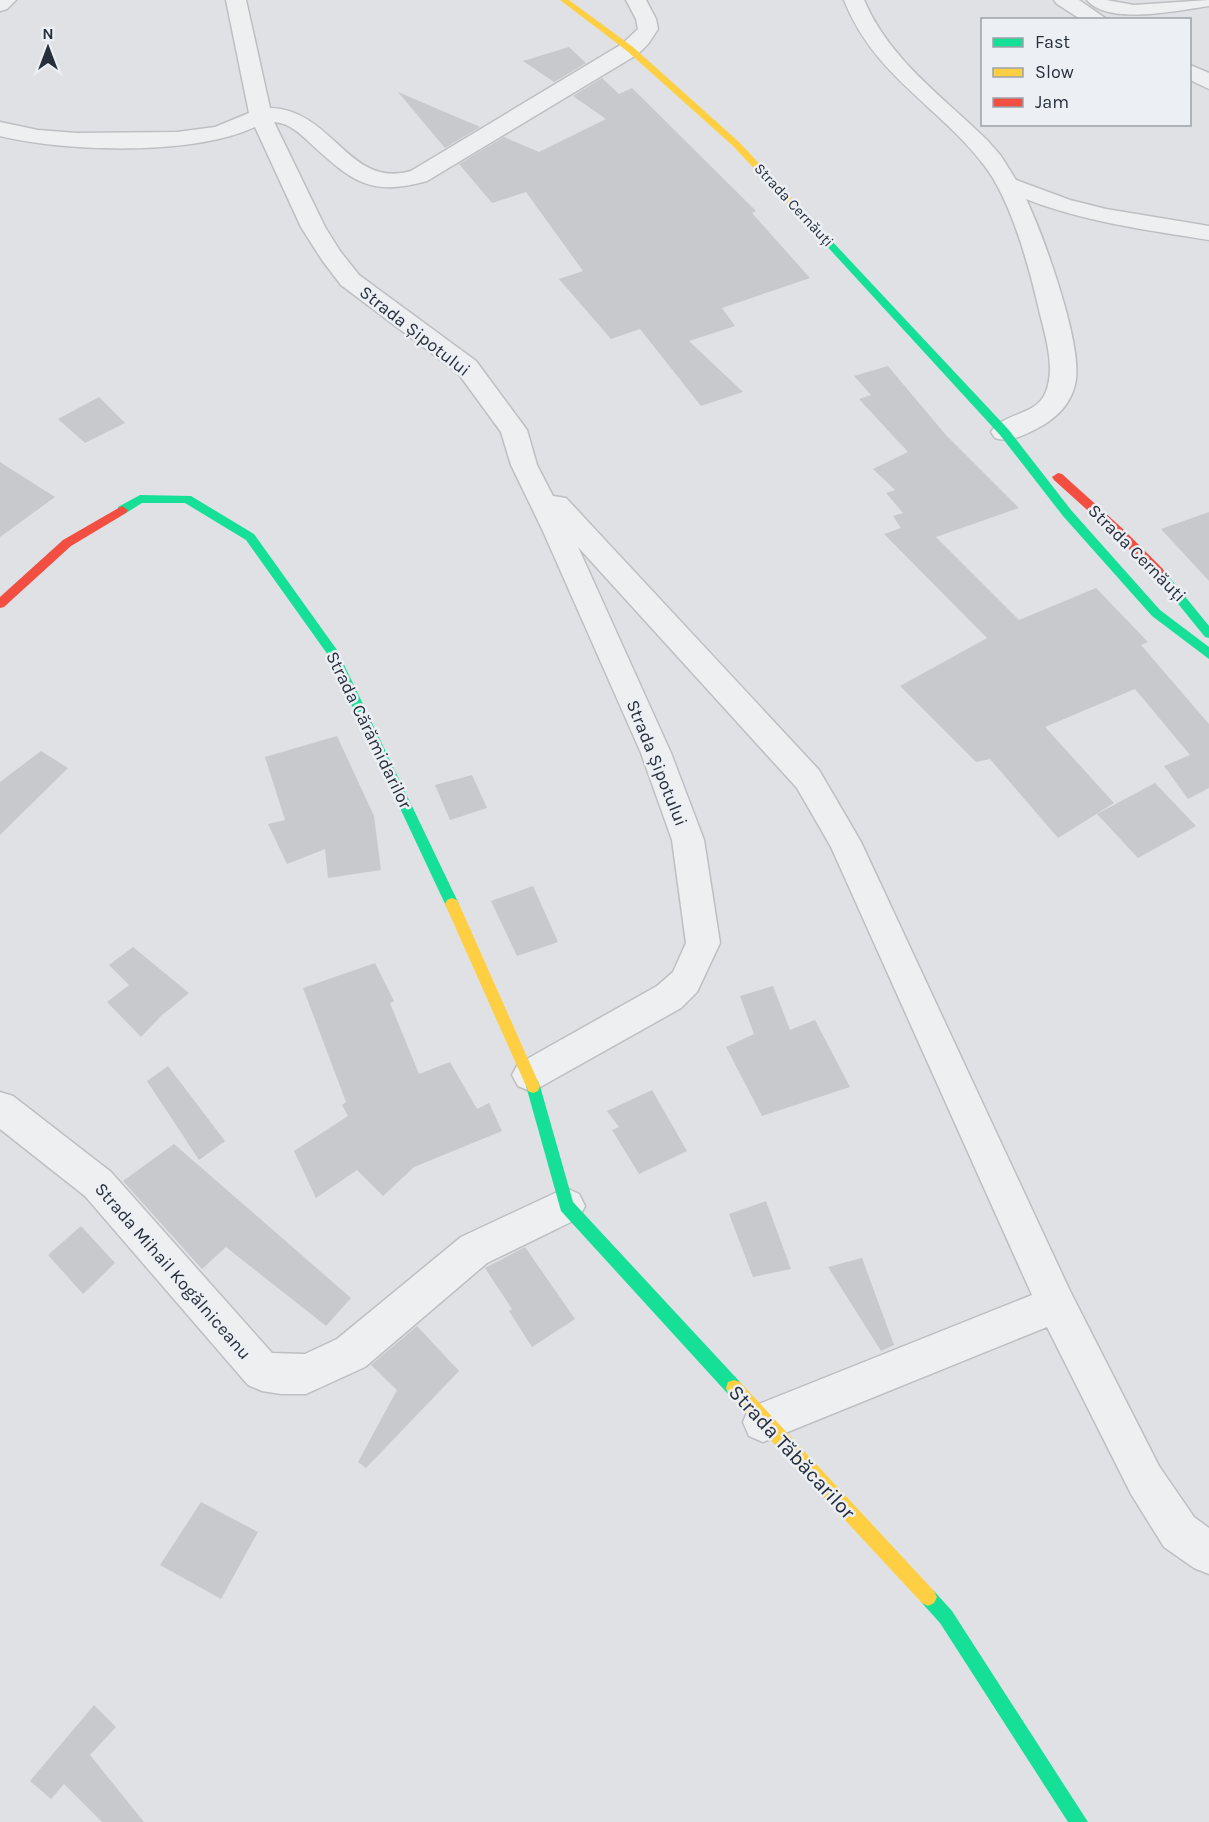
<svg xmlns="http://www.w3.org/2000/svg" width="1209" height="1822" font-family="Karla,sans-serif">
	<rect width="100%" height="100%" fill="#dfe1e4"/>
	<path fill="#c7c9cc" d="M569,47l17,16 -32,19 -31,-21z
		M602,78l17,16 13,-6 124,123 -4,2 58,65 -88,30 13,18 -46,15 54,51 -42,14 -61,-77 -29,10 -52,-60 24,-8 -57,-79 -34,11 -33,-39 45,-27 35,15 67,-33 -33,-23z
		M398,92l82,35 -35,21z
		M888,366l57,68 74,74 -83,29 83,83 77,-32 52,54 -7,3 68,79v64l-21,11 -24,-33 26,-11 -55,-66 -90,38 69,76 -56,35 -68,-79 -14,3 -76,-76 87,-48 -103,-104 17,-6 -8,-12 10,-3 -17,-20 9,-3 -22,-21 35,-17 -49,-53 12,-4 -17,-19z
		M99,397l26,26 -40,20 -27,-24z
		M0,462l55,35 -55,40z
		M1209,512v69l-48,-52z
		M337,736l37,80 7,54 -53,8 -3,-29 -38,15 -19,-40 17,-4 -20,-63z
		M41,751l27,17 -68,67v-53z
		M472,775l15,33 -37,12 -15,-35z
		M1155,783l41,43 -58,32 -41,-44z
		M533,886l25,56 -41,14 -26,-55z
		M133,947l56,46 -28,23 -20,21 -34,-35 22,-17 -20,-20z
		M375,963l19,38 -4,2 29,71 31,-12 27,47 12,-6 13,28 -88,36 -31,29 -26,-26 -41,28 -22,-47 54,-35 -6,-11 4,-3 -43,-114z
		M773,986l17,44 25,-10 35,67 -88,29 -36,-69 28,-13 -14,-38z
		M168,1066l57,75 -26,19 -52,-79z
		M652,1090l35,61 -48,23 -27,-44 7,-3 -12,-16z
		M174,1144l177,154 -25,28 -100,-79 -24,22 -79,-88z
		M766,1201l25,68 -38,8 -24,-63z
		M81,1226l34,37 -32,31 -35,-39z
		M525,1247l50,72 -43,28 -23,-36 3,-2 -27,-41z
		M862,1258l32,87 -13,6 -53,-84z
		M417,1326l42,45 -93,97 -8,-6 39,-72 -26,-25z
		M201,1502l57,30 -37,67 -61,-34z
		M94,1705l22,22 -26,28 54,67h-42l-38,-38 -13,15 -21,-18z"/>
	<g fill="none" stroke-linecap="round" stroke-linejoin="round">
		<g stroke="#bdbfc2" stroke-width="3">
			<path id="lane" d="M1087,0h19l28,5 75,-5v6c-30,4 -101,20 -122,-6z"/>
		</g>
		<g stroke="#bdbfc2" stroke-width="3">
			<path id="street" d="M0,0h16l-9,9 -7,2z
				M226,0h20l24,108c64,2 78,81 141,63l211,-127 16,-15 -2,-10 -10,-19h20l10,19 2,10 -10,15 -10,10 -211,127c-58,16 -75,0 -117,-38 -10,-10 -21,-20 -36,-21l51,105 15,24 19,24 117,86 51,69 10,35 16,31 13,2 253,272 42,72 209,449 89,175 35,51 15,11v46l-15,-6 -30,-21 -33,-53 -84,-167 -284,115 -14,-6 -6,-14 6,-14 283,-113 -201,-448 -34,-59 -219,-241 93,206 33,87 16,103 -23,49 -16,16 -139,78 -12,5 -12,-5 -6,-11 6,-11 139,-78 16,-14 13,-29 -14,-103 -31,-87 -99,-224 -31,-64 -10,-33 -43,-59 -117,-88 -19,-25 -21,-33 -46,-100c-62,29 -189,25 -255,9v-14l38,8 39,3 100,-1 38,-5 34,-14z
				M844,0h20c25,59 78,96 123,140l14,16 15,24 54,20 36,9 103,17v14c-62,-10 -124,-18 -183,-41 18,38 55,141 50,180 -3,23 -19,39 -38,49 -14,7 -28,15 -43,10l-4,-6c11,-19 44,-16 54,-38 11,-24 1,-56 -5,-80 -10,-44 -28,-113 -56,-149 -46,-60 -110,-89 -140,-165z
				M1054,0h25l29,20h-26l-25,-16z
				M1190,65l19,8v16l-19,-9z
				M0,1092l13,4 98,76 161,181 33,1 32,-15 124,-102 92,-43 13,-6 13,6 6,12 -6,12 -92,45 -122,104 -59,27h-25l-19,-3 -14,-6 -163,-189 -85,-67z"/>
		</g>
		<use href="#lane" fill="#eeeff1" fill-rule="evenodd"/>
		<use href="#street" fill="#eeeff1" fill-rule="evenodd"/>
		<path fill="#16e098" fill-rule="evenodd" d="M827,238l3,1 178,190 63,81 89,100 49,37v12l-57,-43 -89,-100 -63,-81 -176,-192v-4z
			M140,495l51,1 63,38 83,116 122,254 -2,4h-10l-119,-253 -82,-115 -61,-37h-43l-16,10h-8v-6z
			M1158,567l4,1 47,58v12l-4,-1 -51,-63 -2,-3 2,-3z
			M533,1079l5,2 2,5 33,116 167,180 2,6 -2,6 -6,2 -6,-2 -167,-183 -35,-125 2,-5z
			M928,1588l6,3 18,20 136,211h-20l-128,-199 -18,-20 -3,-6 3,-6z"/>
		<path fill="#ffcf43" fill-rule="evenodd" d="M560,0h9l64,47 106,95 91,97v4h-6l-91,-97 -106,-95z
			M452,898l5,2 2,4 81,182 -2,5 -5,2 -5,-2 -2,-5 -81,-182 2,-4z
			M734,1380l6,2 194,209 3,6 -3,6 -6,3 -6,-3 -194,-209 -2,-6 2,-6z"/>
		<path fill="#f24e42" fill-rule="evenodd" d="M1058,473l4,1 61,55 39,39 2,3 -2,3h-8l-39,-39 -61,-55 -2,-3z
			M122,506l6,4 -2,3 -55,33 -67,61 -4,1v-11l63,-57z"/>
	</g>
	<g text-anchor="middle" stroke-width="5" stroke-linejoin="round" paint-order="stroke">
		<g font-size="15" fill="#272f3c" stroke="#eceff4">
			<text transform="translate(794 205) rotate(47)" y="5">Strada Cernăuți</text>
		</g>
		<g font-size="18" fill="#272f3c" stroke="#eceff4">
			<text transform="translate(415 331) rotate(38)" y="6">Strada Șipotului</text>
			<text transform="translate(1137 553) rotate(45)" y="6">Strada Cernăuți</text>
			<text transform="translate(369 730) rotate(64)" y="6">Strada Cărămidarilor</text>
			<text transform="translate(657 763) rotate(68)" y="6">Strada Șipotului</text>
			<text transform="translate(173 1271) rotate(49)" y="6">Strada Mihail Kogălniceanu</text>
		</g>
		<g font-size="21" fill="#272f3c" stroke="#eceff4">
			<text transform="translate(792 1452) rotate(47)" y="7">Strada Tăbăcarilor</text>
		</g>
	</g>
	<rect x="981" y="18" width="210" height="108" fill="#eceff4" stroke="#9da2aa" stroke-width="1.5"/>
	<rect x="993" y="38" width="30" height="9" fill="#16e098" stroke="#9da2aa" stroke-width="1.5"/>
	<text x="1035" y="48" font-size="18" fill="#272f3c">Fast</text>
	<rect x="993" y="68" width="30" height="9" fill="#ffcf43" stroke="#9da2aa" stroke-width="1.5"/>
	<text x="1035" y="78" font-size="18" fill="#272f3c">Slow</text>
	<rect x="993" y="98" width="30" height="9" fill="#f24e42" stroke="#9da2aa" stroke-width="1.5"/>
	<text x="1035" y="108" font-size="18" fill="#272f3c">Jam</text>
	<g transform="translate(48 48)" stroke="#eceff4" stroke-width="4.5" paint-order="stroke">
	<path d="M0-4.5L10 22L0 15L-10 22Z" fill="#272f3c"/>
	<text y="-9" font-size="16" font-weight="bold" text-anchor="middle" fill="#272f3c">N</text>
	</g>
</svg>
